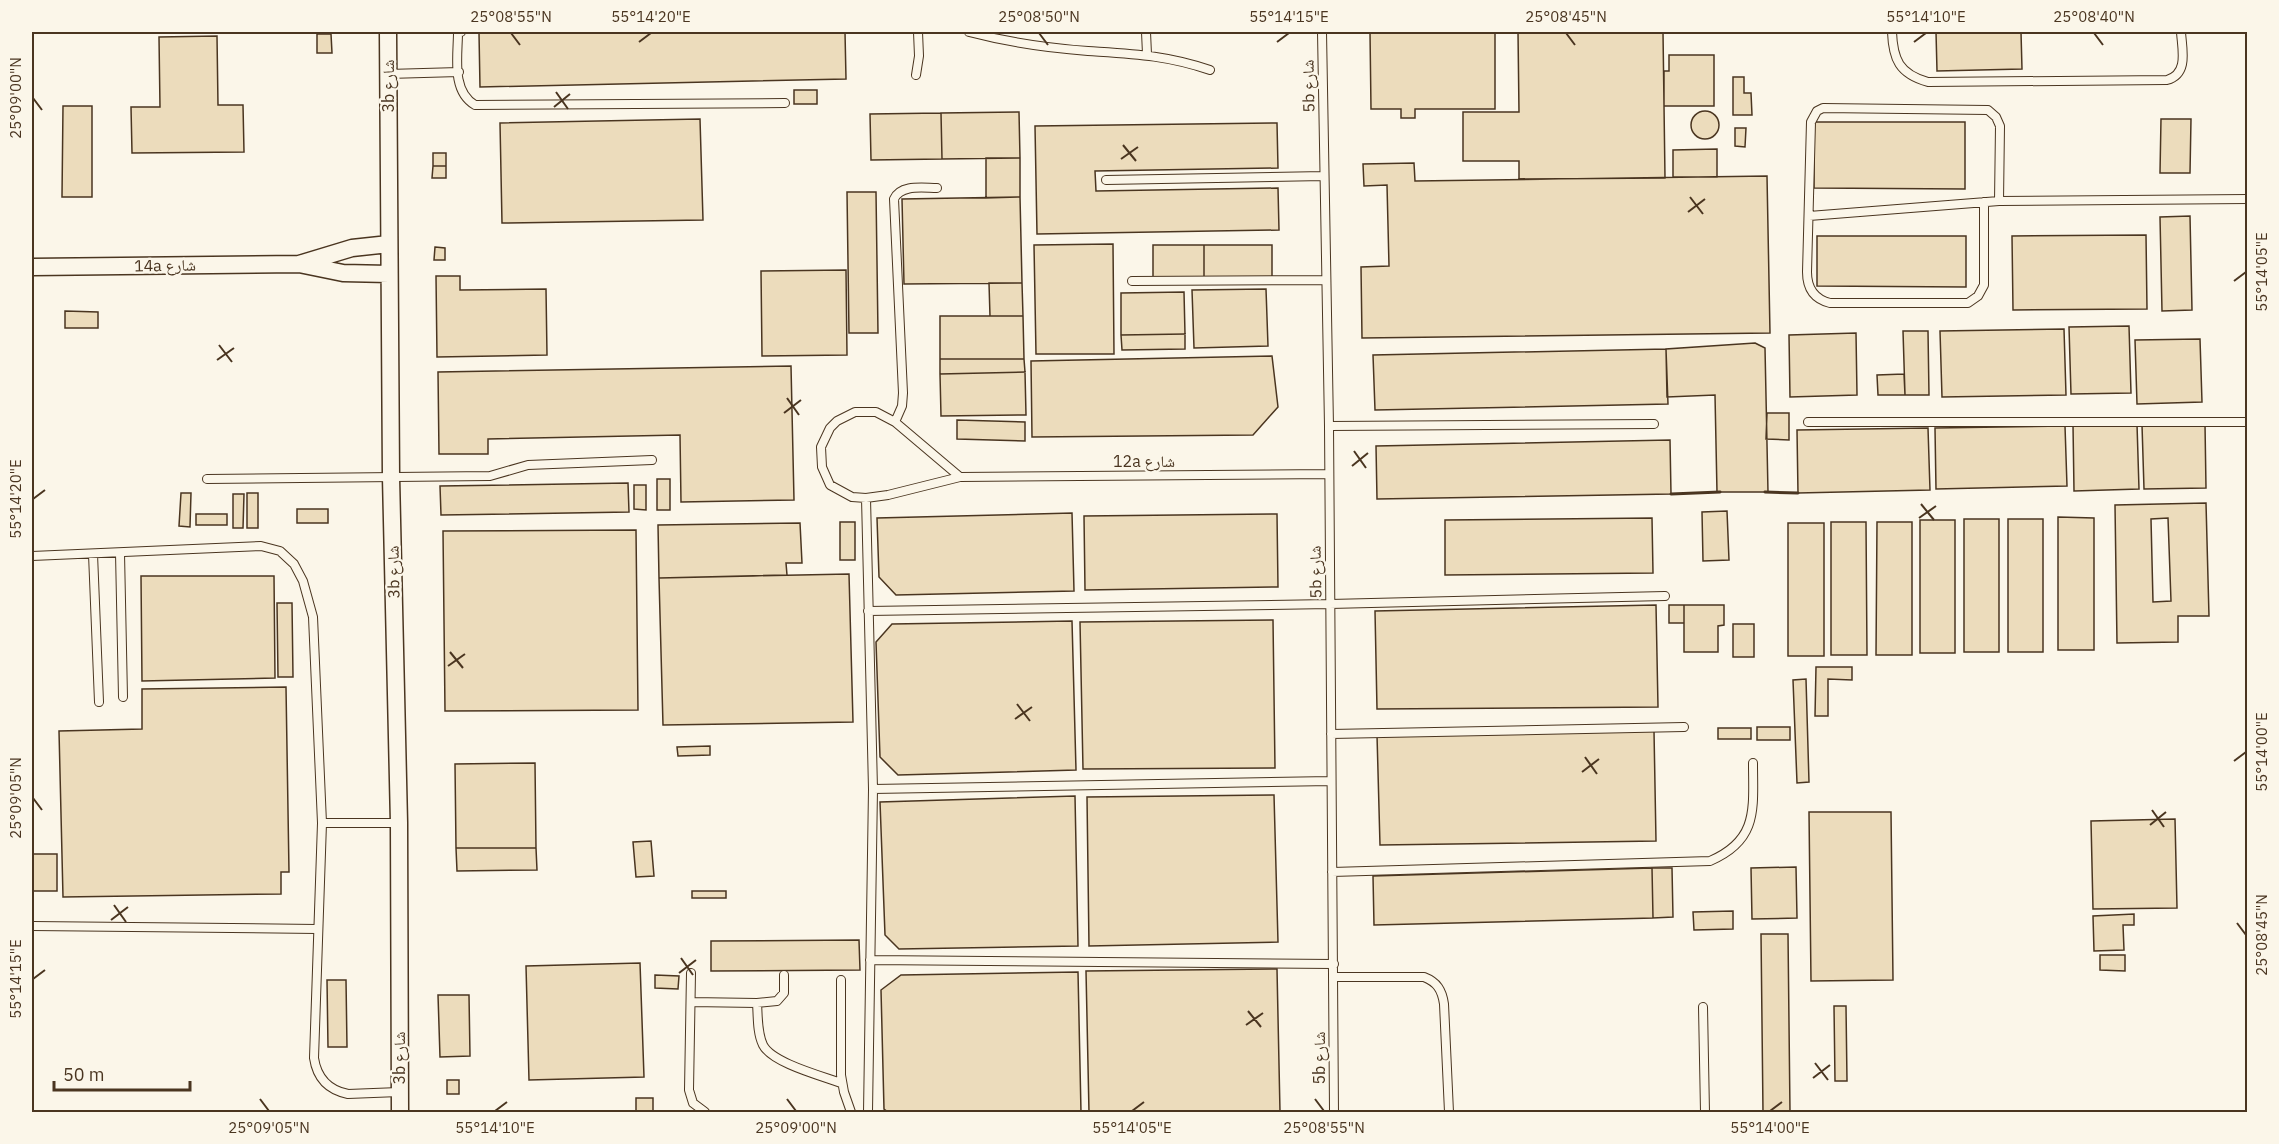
<svg xmlns="http://www.w3.org/2000/svg" width="2279" height="1144" font-family="'IBM Plex Sans','Noto Naskh Arabic',sans-serif">
	<rect width="100%" height="100%" fill="#fbf6e9"/>
	<path fill="#ecdcbc" stroke="#4a3520" stroke-width="1.5" fill-rule="evenodd" d="M567,32h278l1,47 -366,8 -1,-54z
		M1370,32h125v77h-80v9h-14v-9h-30z
		M1518,32h145l2,146 -146,1v-18h-56v-49h56z
		M1936,32h85l1,37 -85,2z
		M317,34h14l1,19h-15z
		M217,36l1,69h25l1,47 -112,1 -1,-46h29l-1,-70z
		M1669,55h45v51h-50v-35h5z
		M1733,77h11v16h7l1,22h-19z
		M794,90h23v14h-23z
		M63,106h29v91h-30z
		M1691 125a14 14 0 1 1 28 0a14 14 0 1 1-28 0Z
		M1019,112l1,46 -78,1 -1,-46z
		M941,113l1,46 -71,1 -1,-46z
		M700,119l3,101 -201,3 -2,-100z
		M2161,119h30l-1,54h-30z
		M1814,122h151v67l-151,-1z
		M1277,123l1,45 -183,3 1,20 182,-3 1,42 -242,4 -2,-108z
		M1735,128h11l-1,19 -10,-1z
		M1717,149v28h-44v-27z
		M433,153h13v13h-13z
		M986,158h34v39l-34,1z
		M1414,163l1,18 352,-5 3,157 -408,5 -1,-71 28,-1 -2,-81 -23,1 -1,-22z
		M433,166h13v12h-14z
		M847,192h29l2,141h-29z
		M1020,197l2,86 -118,1 -2,-85z
		M2190,216l2,94 -30,1 -2,-94z
		M2146,235l1,74 -134,1 -1,-74z
		M1817,236h149v51l-149,-1z
		M1113,244l1,110h-78l-2,-109z
		M1153,245h51v32h-51z
		M1204,245h68v33l-68,-1z
		M435,247l10,1v12h-11z
		M846,270l1,85 -85,1 -1,-85z
		M436,276h24v14l86,-1 1,66 -110,2z
		M989,283h33l1,33h-33z
		M1266,289l2,57 -74,2 -2,-58z
		M1184,292l1,42 -64,1v-42z
		M65,311l33,1v16h-33z
		M940,316h83l1,43h-84z
		M2129,326l2,67 -60,1 -2,-67z
		M2064,329l2,66 -124,2 -2,-66z
		M1903,331h25l1,64h-24z
		M1856,333l1,62 -67,2 -1,-62z
		M1185,334v15l-63,1 -1,-15z
		M2200,339l2,63 -65,2 -2,-64z
		M1755,343l10,5 3,144h-51l-2,-97 -48,2 -1,-48z
		M1666,349l2,55 -293,6 -2,-55z
		M1272,356l6,51 -25,28 -221,2 -1,-76z
		M940,359h84l1,13 -85,2z
		M791,366l3,134 -113,2 -1,-67 -192,4v15h-49l-1,-82z
		M1025,372l1,43 -85,1 -1,-42z
		M1904,374l1,21h-27l-1,-20z
		M1767,413h22v27l-23,-1z
		M957,420l68,2v19l-68,-2z
		M2137,424l2,65 -65,2 -1,-66z
		M2205,424l1,64 -62,1 -2,-64z
		M2065,426l2,60 -131,3 -1,-61z
		M1928,428l2,62 -132,3 -1,-63z
		M1670,440l1,54 -294,5 -1,-53z
		M657,479h13v31h-13z
		M628,483l1,29 -188,3 -1,-29z
		M634,485h12v25l-12,-1z
		M181,493h10l-1,34 -11,-1z
		M247,493h11v35h-11z
		M233,494h11l-1,34h-10z
		M2206,503l3,113h-31v26l-61,1 -2,-138zM2168,518l3,83 -18,1 -2,-83z
		M297,509h31v14h-31z
		M1727,511l2,49 -26,1 -1,-49z
		M1072,513l2,78 -178,4 -17,-18 -2,-59z
		M196,514h31v11h-31z
		M1277,514l1,73 -193,3 -1,-74z
		M2058,517l36,1v132h-36z
		M1652,518l1,55 -208,2v-55z
		M1964,519h35v133h-35z
		M2008,519h35v133h-35z
		M1920,520h35v133h-35z
		M840,522h15v38h-15z
		M1831,522h35l1,133h-36z
		M1877,522h35v133h-36z
		M800,523l2,40h-16l1,12 -128,3 -1,-53z
		M1788,523h36v133h-36z
		M636,530l2,180 -193,1 -2,-180z
		M849,574l4,148 -190,3 -4,-147z
		M141,576h133l1,102 -133,3z
		M277,603h15l1,74h-15z
		M1656,605l2,102 -281,2 -2,-98z
		M1669,605h15v18h-15z
		M1684,605h40v20l-6,1v26h-34z
		M1273,620l2,148 -192,1 -3,-147z
		M1072,621l4,149 -178,5 -18,-18 -4,-115 16,-18z
		M1733,624h21v33h-21z
		M1816,667h36v13l-24,-1v37h-13z
		M1806,679l3,103 -12,1 -4,-103z
		M286,687l3,185h-8v22l-218,3 -4,-166 83,-2v-40z
		M1757,727h33v13h-33z
		M1718,728h33v11h-33z
		M1654,731l2,110 -276,4 -3,-110z
		M710,746v9l-32,1 -1,-9z
		M535,763l1,85h-80l-1,-84z
		M1274,795l4,147 -189,4 -2,-149z
		M1075,796l3,150 -179,3 -14,-14 -5,-133z
		M1809,812h82l2,168 -82,1z
		M2175,819l2,89 -84,1 -2,-88z
		M651,841l3,35 -18,1 -3,-35z
		M456,848h80l1,22 -80,1z
		M32,854h25v37h-25z
		M1796,867l1,51 -45,1 -1,-51z
		M1652,868l1,50 -279,7 -1,-49z
		M1652,868h20l1,49 -20,1z
		M692,891h34v7h-34z
		M1733,911v18l-39,1 -1,-18z
		M2134,914v11h-11l1,25 -30,1 -1,-35z
		M1761,934h27l2,178h-27z
		M859,940l1,30 -149,1v-30z
		M2100,955h25v16l-25,-1z
		M640,963l4,114 -115,3 -3,-114z
		M1277,969l3,143h-191l-3,-141z
		M1078,972l3,140h-193l-4,-3 -3,-119 20,-15z
		M655,975l24,1 -1,13 -23,-1z
		M327,980h19l1,67h-19z
		M438,995h31l1,61 -30,1z
		M1834,1006h12l1,75h-12z
		M447,1080h12v14h-12z
		M636,1098h17v14h-17z"/>
	<g fill="none" stroke-linecap="round" stroke-linejoin="round">
		<g stroke="#4a3520" stroke-width="10">
			<path id="service" d="M461,32h-3c0,24 -7,59 17,73l310,-2
				M969,32c38,10 79,16 119,19 45,3 78,4 122,19
				M1146,32l1,22
				M1322,32l7,394 5,686
				M1892,32c1,27 7,42 36,50l239,-2c22,-6 15,-31 14,-48
				M388,74l71,-2
				M916,75l3,-19 -1,-24
				M1106,180l218,-4
				M1984,202v83l-6,11 -10,7h-138c-16,-4 -23,-15 -23,-31l4,-150 6,-11 6,-3 165,2 8,7 4,9 -1,75
				M1809,216l190,-15 249,-2
				M1132,281l194,-1
				M895,422l7,-16 1,-13 -9,-194c7,-15 29,-11 43,-11
				M1808,422h440
				M1329,426l325,-2
				M960,477l-65,-55 -19,-10h-21l-18,9 -7,7 -9,19 1,20 8,18 22,12 14,1 22,-3 72,-18 369,-3
				M207,479l283,-3 38,-11 124,-5
				M866,498l7,291 -5,323
				M120,553l3,144
				M93,554l6,148
				M32,556l229,-10 19,5 14,13 9,17 10,36 9,206 -8,235c3,20 14,32 34,36l51,-2
				M868,611l462,-7 335,-8
				M1331,734l353,-7
				M873,789l458,-8
				M322,823h77
				M1332,872l378,-11c49,-21 43,-53 43,-98
				M32,926l285,3
				M870,960l464,4
				M691,973l-2,117 4,13 12,9
				M1334,977h90c13,5 18,13 20,27l5,108
				M841,980v95l3,17 7,20
				M691,1002l66,1 20,-2 7,-8v-18
				M757,1003c1,13 0,30 6,42 9,18 59,31 78,38
				M1703,1007l2,105"/>
		</g>
		<g stroke="#4a3520" stroke-width="19">
			<path id="minor" d="M388,32l3,445 8,346 1,289
				M299,264l53,-16 37,-4
				M32,267l267,-3 44,9 46,1"/>
		</g>
		<use href="#service" stroke="#fbf6e9" stroke-width="8"/>
		<use href="#minor" stroke="#fbf6e9" stroke-width="16"/>
		<path stroke="#4a3520" stroke-width="3" d="M1765,492l33,1
			M1671,494l49,-2"/>
	</g>
	<path fill="none" stroke="#4a3520" stroke-width="2" d="M511,33l9,12M1039,33l9,12M1566,33l9,12M2094,33l9,12M639,42l12,-9M1277,42l12,-9M1914,42l12,-9M556,92l12,17M33,98l9,12M554,107l16,-13M1123,145l13,16M1121,159l17,-12M1690,197l13,17M1688,212l17,-13M2234,281l12,-9M219,345l13,17M217,360l17,-12M787,398l12,17M784,413l17,-13M1354,451l12,17M1352,466l16,-13M33,499l12,-9M1921,504l13,16M1919,518l17,-12M450,652l13,16M448,666l17,-12M1017,704l13,17M1015,719l17,-12M1585,757l12,17M2234,761l12,-9M1582,772l17,-13M33,798l9,12M2152,810l12,17M2150,825l16,-13M114,905l12,17M111,920l17,-13M2237,923l9,12M681,958l12,17M679,973l17,-13M33,979l12,-9M1248,1011l13,16M1246,1025l17,-12M1815,1063l13,17M1813,1078l17,-13M260,1099l9,12M787,1099l9,12M1315,1099l9,12M495,1111l12,-9M1132,1111l12,-9M1770,1111l12,-9"/>
	<g text-anchor="middle" stroke-width="4.5" stroke-linejoin="round" paint-order="stroke">
		<g font-size="16" fill="#4a3520" stroke="#fbf6e9">
			<text transform="translate(388 86) rotate(-90)" y="6">3b شارع</text>
			<text transform="translate(1308 86) rotate(-91)" y="6">5b شارع</text>
			<text transform="translate(165 265) rotate(-1)" y="6">14a شارع</text>
			<text x="1144" y="467">12a شارع</text>
			<text transform="translate(393 572) rotate(-91)" y="6">3b شارع</text>
			<text transform="translate(1315 572) rotate(-91)" y="6">5b شارع</text>
			<text transform="translate(399 1058) rotate(-90)" y="6">3b شارع</text>
			<text transform="translate(1319 1058) rotate(-90)" y="6">5b شارع</text>
		</g>
	</g>
	<rect width="2279" height="1144" fill="none" stroke="#fbf6e9" stroke-width="66"/>
	<path d="M54 1081v9h136v-9" fill="none" stroke="#4a3520" stroke-width="3"/>
	<text x="63" y="1081" font-size="18" fill="#4a3520" stroke="#fbf6e9" stroke-width="4.5" paint-order="stroke">50 m</text>
	<rect x="33" y="33" width="2213" height="1078" fill="none" stroke="#4a3520" stroke-width="2"/>
	<g font-size="15" text-anchor="middle" fill="#4a3520">
		<text x="511" y="22">25°08'55"N</text>
		<text x="651" y="22">55°14'20"E</text>
		<text x="1039" y="22">25°08'50"N</text>
		<text x="1289" y="22">55°14'15"E</text>
		<text x="1566" y="22">25°08'45"N</text>
		<text x="1926" y="22">55°14'10"E</text>
		<text x="2094" y="22">25°08'40"N</text>
		<text transform="translate(16 98) rotate(-90)" y="5">25°09'00"N</text>
		<text transform="translate(2262 272) rotate(-90)" y="5">55°14'05"E</text>
		<text transform="translate(16 499) rotate(-90)" y="5">55°14'20"E</text>
		<text transform="translate(2262 752) rotate(-90)" y="5">55°14'00"E</text>
		<text transform="translate(16 798) rotate(-90)" y="5">25°09'05"N</text>
		<text transform="translate(2262 935) rotate(-90)" y="5">25°08'45"N</text>
		<text transform="translate(16 979) rotate(-90)" y="5">55°14'15"E</text>
		<text x="269" y="1133">25°09'05"N</text>
		<text x="495" y="1133">55°14'10"E</text>
		<text x="796" y="1133">25°09'00"N</text>
		<text x="1132" y="1133">55°14'05"E</text>
		<text x="1324" y="1133">25°08'55"N</text>
		<text x="1770" y="1133">55°14'00"E</text>
	</g>
</svg>
